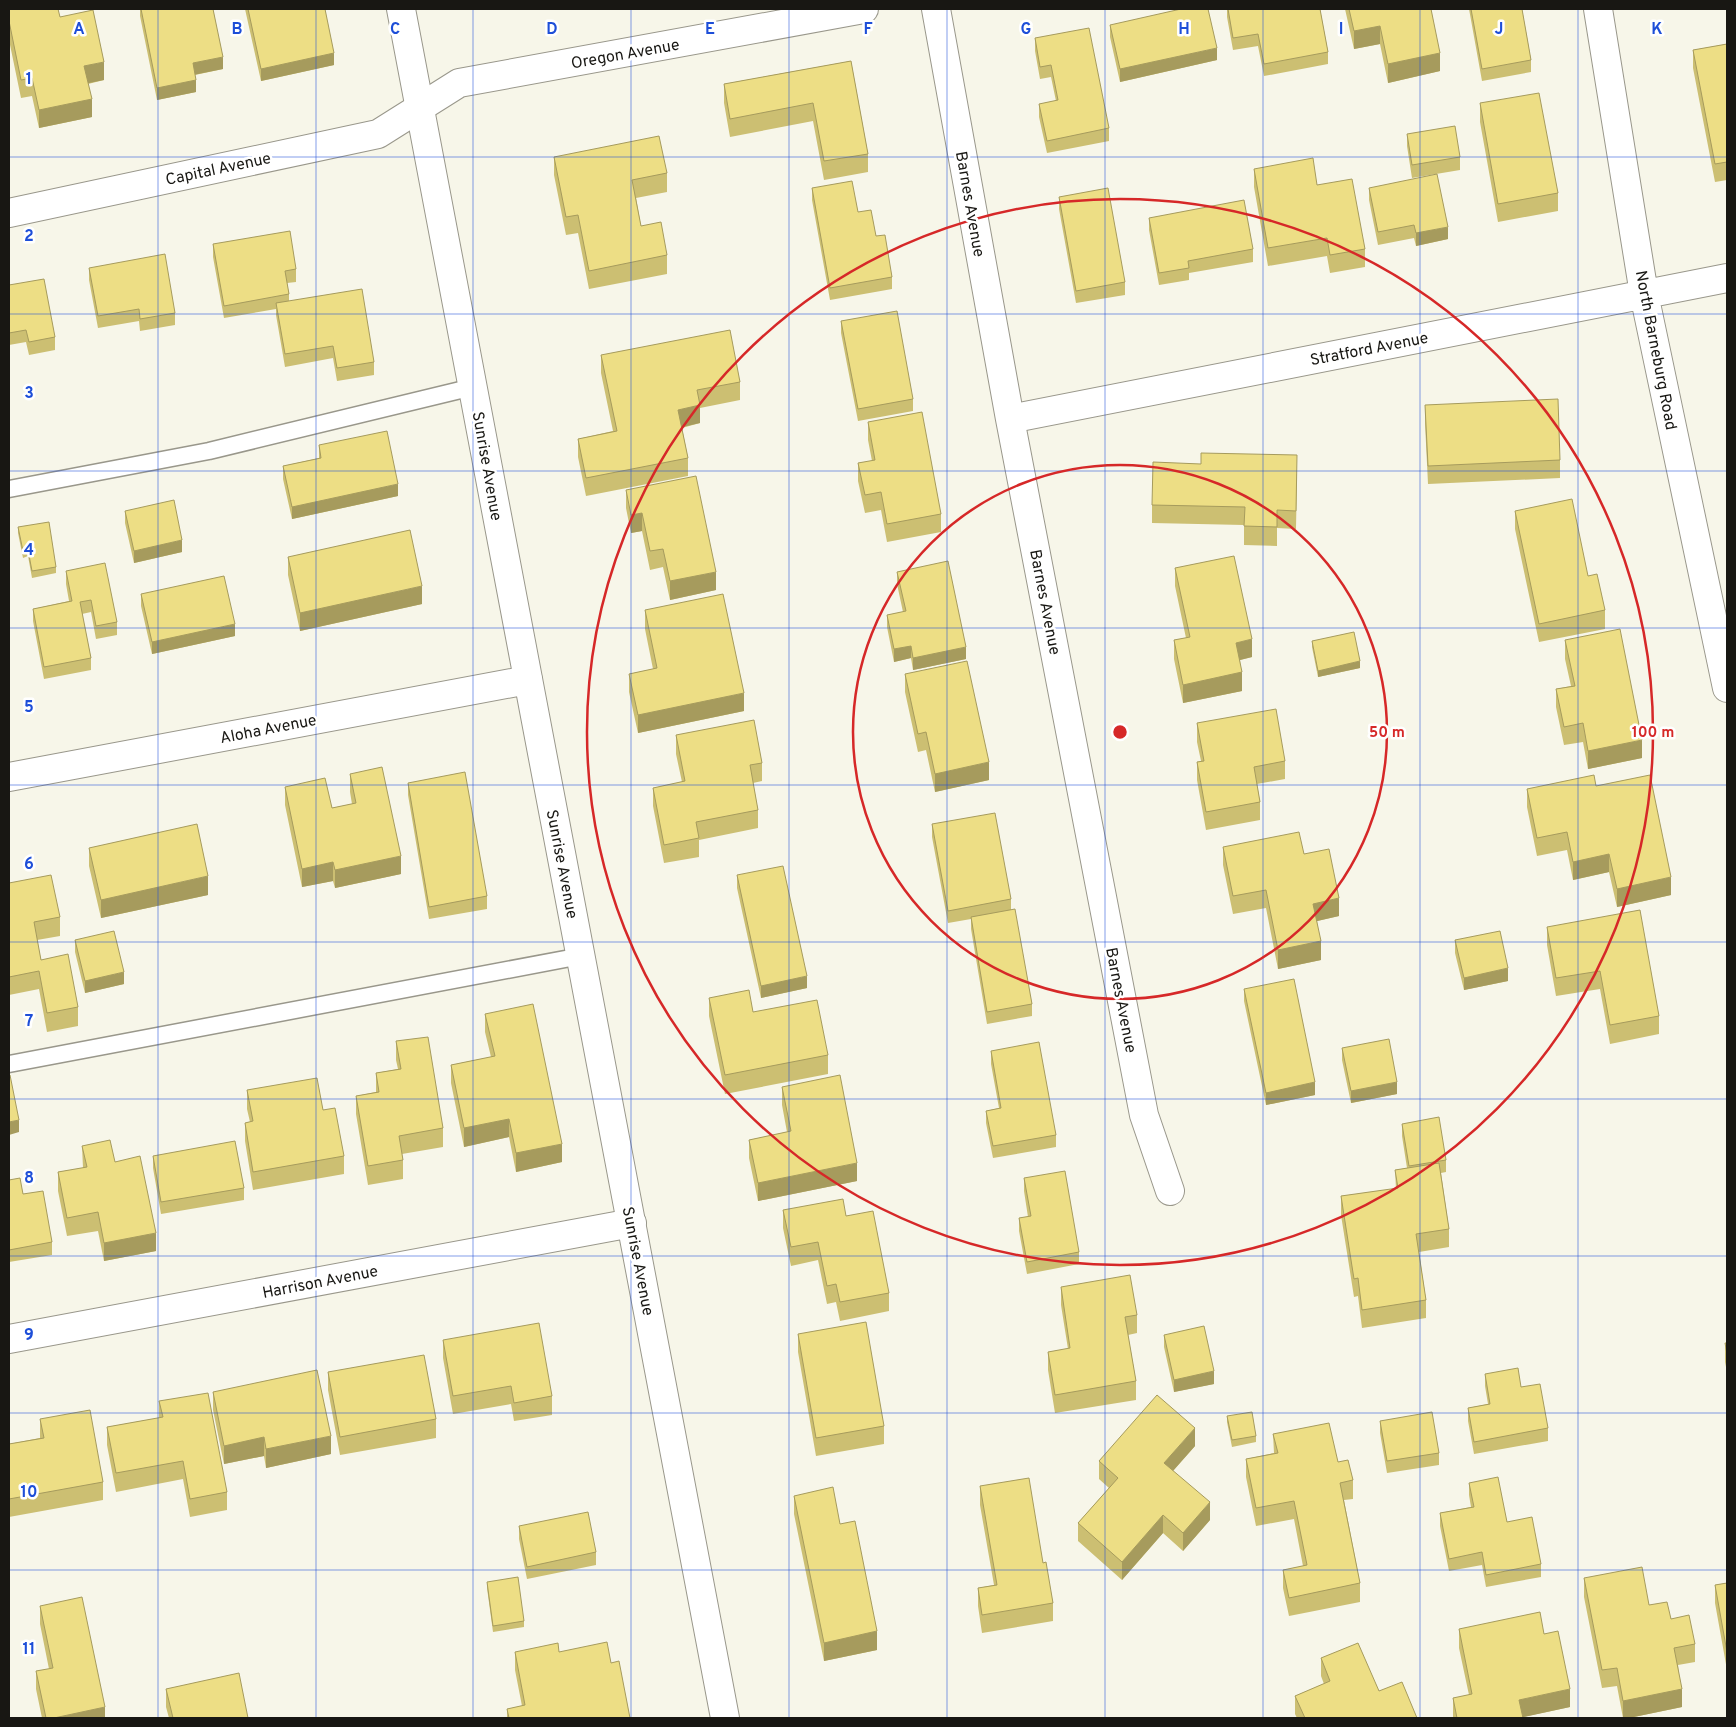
<svg xmlns="http://www.w3.org/2000/svg" width="1736" height="1727" font-family="Overpass,sans-serif">
	<rect width="100%" height="100%" fill="#f7f6e9"/>
	<g fill="none" stroke-linecap="round" stroke-linejoin="round">
		<g stroke="#99978b" stroke-width="19">
			<path id="lane" d="M9,489l200,-38 264,-64
				M9,1064l572,-108"/>
		</g>
		<g stroke="#99978b" stroke-width="30">
			<path id="street" d="M936,9l74,410 134,696 26,76
				M1598,9l46,285 83,394
				M9,213l369,-79 81,-51 405,-74
				M1010,419l717,-141
				M9,777l519,-97
				M9,1339l623,-116"/>
		</g>
		<g stroke="#99978b" stroke-width="30">
			<path id="secondary" d="M401,9l324,1709"/>
		</g>
		<use href="#lane" stroke="#fff" stroke-width="16"/>
		<use href="#street" stroke="#fff" stroke-width="28"/>
		<use href="#secondary" stroke="#fff" stroke-width="28"/>
	</g>
	<path fill="#ccbf72" d="M9,9l51,8 44,63 -16,4 4,33 -53,11 -7,-32 -11,2 -12,-58z
		M140,9h73l10,60 -28,6 1,17 -39,8 -17,-84z
		M245,9h80l9,56 -73,16z
		M1227,9h93l8,43v12l-64,12 -6,-30 -25,4 -6,-33z
		M1345,9h86l9,62 -52,12 -8,-39 -26,5z
		M1469,9h53l9,51v12l-49,9z
		M1110,25l107,35 -97,22 -10,-45z
		M1035,38l74,90v13l-62,12 -8,-36v-13l17,-3 -5,-24 -11,2 -5,-28z
		M1727,44v136l-12,2 -22,-114v-18z
		M851,61l17,93v18l-44,8 -11,-59 -83,16 -6,-34v-19z
		M1480,103l78,90v18l-60,11 -18,-100z
		M1407,134l53,23v13l-48,8 -5,-32z
		M554,157l113,16v19l-31,6 5,28 26,29v19l-78,15 -11,-56 -12,2 -12,-60z
		M1254,169l63,16 48,64v18l-35,6 -3,-17 -59,10 -14,-79z
		M812,188l64,48 16,41v12l-62,11 -18,-100z
		M1369,188l79,51 -32,7 -2,-8 -36,7 -9,-45z
		M1059,197l66,85v13l-49,8 -17,-94z
		M1149,218l104,31v13l-64,11v7l-30,5 -10,-55z
		M213,244l83,25v13l-9,1 2,11v7l85,61v13l-37,6 -4,-23 -48,9 -9,-52v-6l-52,9 -11,-61z
		M89,268l86,45v12l-35,6 -1,-10 -41,7 -9,-48z
		M9,285l46,52v13l-26,5 -3,-13 -17,3z
		M841,321l72,78v12l-55,10 -17,-88z
		M601,355l139,27v18l-40,8v15l-18,5 6,30v18l-102,20 -8,-39v-18l35,-8 -12,-58z
		M1425,405l135,55v18l-132,6 -3,-61z
		M868,422l73,92v18l-54,10 -6,-32 -16,3 -7,-32v-18l14,-2 -4,-21z
		M319,445l79,51 -106,23 -9,-40v-13l36,-8z
		M1297,474l-1,55 -19,-1v18l-33,-1v-20l-92,-2v-18z
		M626,490l90,100 -46,10 -7,-33 -13,3 -8,-39 -11,2 -5,-25z
		M125,511l57,41 -48,11 -9,-40z
		M1515,511l73,65 17,34v19l-66,13 -24,-113z
		M18,527l38,40v6l-24,5 -4,-22 -5,2 -5,-25z
		M288,557l134,47 -122,27 -12,-56z
		M1175,568l77,89 -12,3 2,31 -59,12 -9,-44v-19l12,-2 -11,-52z
		M66,571l51,51v13l-21,4 -5,-27 -9,2 9,44v12l-47,9 -11,-58v-12l36,-8 -3,-17z
		M897,572l69,87 -53,11 -2,-12 -17,4 -7,-35v-12l16,-3 -6,-28z
		M141,594l94,42 -83,18 -11,-48z
		M645,610l99,101 -106,22 -9,-41v-18l24,-5 -8,-40z
		M1565,640l77,118 -54,11 -5,-27 -19,3 -8,-38v-18l15,-3 -6,-27z
		M1312,641l48,27 -42,9 -6,-30z
		M905,674l84,106 -54,12 -9,-42 -8,2 -13,-60z
		M1197,723l88,38v18l-28,5 3,18v18l-54,10 -9,-50v-18l4,-1 -4,-19z
		M676,735l86,28v18l-9,2 5,27v18l-59,12v17l-35,6 -11,-57v-18l29,-6 -6,-28z
		M350,774l51,100 -66,14 -2,-7 -31,6 -17,-82v-18l47,21 20,-4 -2,-12z
		M408,783l79,113v13l-58,10 -21,-124z
		M1596,786l75,109 -54,12 -8,-35 -36,8 -6,-30 -30,6 -10,-49v-18z
		M932,824l79,75v11l21,94v12l-45,8 -16,-95v-10l-23,4 -16,-86z
		M1223,847l81,7 35,62 -22,5 4,39 -43,9 -12,-61 -33,6 -10,-49z
		M89,848l119,47 -107,23 -12,-52z
		M737,875l70,113 -46,10 -24,-110z
		M9,883l51,34v19l-23,4 4,20 37,47v19l-31,6 -8,-43 -30,6z
		M1547,927l112,89v18l-49,10 -10,-55 -44,7 -9,-51z
		M75,940l49,44 -39,9 -10,-41z
		M1455,940l53,41 -44,9 -9,-37z
		M1244,989l71,106 -49,10 -22,-104z
		M709,998l44,14 75,43v19l-103,20 -16,-78z
		M485,1014l77,148 -46,10 -7,-35 -45,10 -13,-64v-18l40,-8 -6,-25z
		M396,1041l47,87v19l-41,7 1,6v19l-35,6 -12,-71v-18l20,-4v-19l22,-4 -2,-9z
		M1342,1048l55,46 -46,9 -9,-43z
		M991,1051l65,84v12l-63,11 -7,-35v-12l13,-3 -8,-44z
		M782,1087l75,94 -99,20 -9,-43v-18l38,-8 -5,-27z
		M247,1090l97,66v18l-91,16 -8,-49v-18l5,-1 -3,-13z
		M1402,1124l44,36v12l-5,1 8,56v18l-30,5 7,48v18l-64,10 -4,-32 -4,1 -13,-82v-19l55,-7 -1,-19 12,-2 -5,-32z
		M82,1146l33,16 41,89 -52,10 -6,-30 -31,5 -9,-45v-19l25,-4z
		M153,1156l91,32v12l-83,14 -8,-46z
		M1024,1178l55,74v12l-52,10 -8,-43v-13l9,-1 -4,-26z
		M9,1180l14,14 29,48v13l-43,7z
		M783,1210l63,6 43,77v18l-49,10 -4,-19 -9,2 -9,-44 -27,6 -8,-38z
		M1061,1287l76,28v18l-9,2 8,46v19l-81,13 -7,-43v-18l20,-3 -7,-44z
		M798,1334l86,92v18l-68,12 -18,-104z
		M1164,1335l50,49 -40,8 -10,-45z
		M443,1340l109,56v19l-38,6 -3,-17 -58,10 -10,-56z
		M1725,1343h2v29l-2,-10z
		M328,1372l108,47v19l-96,17 -12,-65z
		M1485,1374l36,13 27,41v13l-74,13 -6,-33v-13l20,-4 -3,-18z
		M213,1392l118,62 -65,14 -2,-12 -40,8 -11,-54z
		M159,1401l68,91v18l-37,7 -7,-38 -67,13 -9,-47v-18l52,-9z
		M1227,1416l29,20v6l-24,5 -5,-25z
		M40,1419l63,63v18l-94,17v-73l31,-6z
		M1380,1421l59,32v12l-52,8 -7,-40z
		M1273,1434l65,28 15,18v19l-9,1 16,83v19l-71,14 -6,-28v-18l20,-4 -9,-47 -38,7 -10,-49v-18l28,-6z
		M1195,1446l-22,25 37,49 -27,31 -20,-18 -41,47 -44,-39v-18l31,-35 -10,-9v-18z
		M1469,1483l38,39 34,42v13l-55,10 -4,-22 -33,6 -9,-45v-13l31,-6 -2,-12z
		M980,1486l63,77 10,40v18l-71,12 -4,-27v-18l16,-3 -14,-80z
		M794,1496l46,28 37,126 -53,11 -30,-147z
		M519,1526l77,26v13l-69,14 -8,-40z
		M1584,1578l65,27 22,14 24,25v18l-17,3 4,42 -53,11h-6l-6,-32 -15,2 -18,-91z
		M487,1582l37,39v6l-31,5 -6,-44z
		M1727,1583v87l-12,-67v-18z
		M40,1606l65,112h-63l-6,-29v-18l13,-2 -9,-45z
		M1459,1629l85,5 26,73 -47,10v1h-70v-20l16,-3 -10,-47z
		M515,1652h44l52,11 19,55h-123v-9l15,-3 -7,-36z
		M1321,1658l58,33 38,27h-120l-2,-4v-18l29,-12 -3,-8z
		M166,1689l82,29h-79l-3,-11z"/>
	<path fill="#a69b5d" d="M1380,26v18l-26,5v-18z
		M1217,48v12l-97,22v-13z
		M334,53v12l-73,16v-12z
		M1440,53v18l-52,12v-19z
		M223,57v12l-30,6v-12z
		M104,62v18l-20,4v-18z
		M196,80v12l-39,8v-12z
		M92,99v18l-53,11v-18z
		M1448,227v12l-32,7v-13z
		M700,405v18l-22,5v-18z
		M398,484v12l-106,23v-12z
		M642,513v18l-11,2v-18z
		M182,540v12l-48,11v-12z
		M716,572v18l-46,10v-19z
		M422,586v18l-122,27v-18z
		M235,624v12l-83,18v-12z
		M1252,639v18l-16,4v-18z
		M911,646v12l-17,4v-13z
		M966,647v12l-53,11v-12z
		M1360,661v7l-42,9v-6z
		M1242,672v19l-59,12v-18z
		M744,693v18l-106,22v-18z
		M1642,740v18l-54,11v-18z
		M989,762v18l-54,12v-18z
		M1609,854v18l-36,8v-18z
		M401,856v18l-66,14v-18z
		M333,862v19l-31,6v-18z
		M208,876v19l-107,23v-18z
		M1671,877v18l-54,12v-18z
		M1339,898v18l-26,6v-18z
		M1321,941v19l-43,9v-19z
		M1508,968v13l-44,9v-12z
		M124,972v12l-39,9v-12z
		M807,976v12l-46,10v-12z
		M1315,1082v13l-49,10v-12z
		M1397,1082v12l-46,9v-12z
		M509,1119v18l-45,10v-19z
		M19,1120v12l-10,3v-13z
		M562,1144v18l-46,10v-19z
		M857,1163v18l-99,20v-18z
		M156,1233v18l-52,10v-18z
		M1214,1371v13l-40,8v-12z
		M1195,1428v18l-31,35v-18z
		M331,1436v18l-65,14v-19z
		M264,1437v19l-40,8v-18z
		M1210,1502v18l-27,31v-18z
		M1163,1515v18l-41,47v-18z
		M877,1631v19l-53,11v-18z
		M1570,1689v18l-51,11v-18z
		M1682,1689v18l-53,11h-6v-17z
		M105,1707v11h-51z"/>
	<path fill="#edde85" stroke="#a69b5d" d="M9,9h49l2,8 33,-7 11,52 -20,4 8,33 -53,11 -7,-32 -11,2 -12,-59z
		M141,9h72l10,48 -30,6 3,17 -39,8z
		M248,9h77l9,44 -73,16z
		M1181,9h27l9,39 -97,21 -10,-44z
		M1228,9h92l8,43 -64,12 -6,-30 -25,4z
		M1349,9h82l9,44 -52,11 -8,-38 -26,5z
		M1471,9h51l9,51 -49,9z
		M1089,28l20,100 -62,13 -8,-37 19,-4 -7,-35 -11,2 -5,-29z
		M1727,44v118l-12,2 -22,-114z
		M851,61l17,93 -44,7 -11,-58 -83,16 -6,-35z
		M1539,93l19,100 -60,11 -18,-101z
		M1455,126l5,31 -48,8 -5,-31z
		M659,136l8,37 -35,7 9,46 20,-4 6,33 -78,16 -11,-56 -12,2 -12,-60z
		M1313,158l4,27 35,-6 13,70 -35,6 -3,-17 -59,10 -14,-79z
		M1437,174l11,53 -32,6 -2,-8 -36,7 -9,-44z
		M852,181l6,31 13,-2 5,26 9,-1 7,42 -62,11 -18,-100z
		M1108,188l17,94 -49,9 -17,-94z
		M1244,200l9,49 -65,12 1,7 -30,5 -10,-55z
		M290,231l6,38 -11,2 4,23 -65,12 -11,-62z
		M165,254l10,59 -35,6 -1,-10 -41,7 -9,-48z
		M44,279l11,58 -26,5 -3,-12 -17,3v-48z
		M362,289l12,73 -37,6 -4,-22 -48,8 -9,-51z
		M897,311l16,88 -55,10 -17,-88z
		M730,330l10,52 -43,8 3,15 -22,5 10,48 -102,20 -8,-39 39,-8 -16,-76z
		M1558,399l2,61 -132,6 -3,-61z
		M922,412l19,102 -54,10 -6,-32 -16,3 -7,-32 17,-3 -7,-38z
		M387,431l11,53 -106,23 -9,-41 38,-8 -2,-13z
		M1201,453l96,2 -1,56 -19,-1v17l-33,-1 1,-19 -93,-2 1,-43 48,2z
		M696,476l20,96 -46,9 -7,-32 -13,2 -8,-38 -11,2 -5,-25z
		M1572,499l16,77 9,-2 8,36 -66,14 -24,-113z
		M174,500l8,40 -48,11 -9,-40z
		M49,522l7,45 -24,4 -4,-21 -5,1 -5,-24z
		M410,530l12,56 -122,27 -12,-56z
		M1234,556l18,83 -16,4 6,29 -59,13 -9,-45 16,-3 -15,-69z
		M948,561l18,86 -53,11 -2,-12 -17,3 -7,-34 19,-4 -9,-39z
		M105,563l12,59 -21,4 -5,-26 -11,2 11,56 -47,9 -11,-58 39,-8 -6,-30z
		M224,576l11,48 -83,18 -11,-48z
		M723,594l21,99 -106,22 -9,-41 28,-6 -12,-58z
		M1620,629l22,111 -54,11 -5,-28 -19,4 -8,-38 19,-3 -10,-46z
		M1354,632l6,29 -42,10 -6,-30z
		M967,661l22,101 -54,12 -9,-42 -8,2 -13,-60z
		M1276,709l9,52 -31,6 6,35 -54,10 -9,-50 7,-1 -7,-38z
		M754,720l8,43 -12,2 8,45 -62,12 3,16 -35,7 -11,-57 32,-7 -9,-46z
		M382,767l19,89 -66,14 -2,-8 -31,7 -17,-82 40,-9 7,30 24,-5 -6,-29z
		M465,772l22,124 -58,11 -21,-124z
		M1594,775l2,11 54,-11 21,102 -54,12 -8,-35 -36,8 -6,-30 -30,6 -10,-49z
		M995,813l16,86 -63,12 -16,-87z
		M197,824l11,52 -107,24 -12,-52z
		M1299,832l5,22 25,-5 10,49 -26,6 8,37 -43,9 -12,-60 -33,6 -10,-49z
		M783,866l24,110 -46,10 -24,-111z
		M51,875l9,42 -26,5 7,38 27,-6 10,53 -31,6 -8,-42 -30,6v-94z
		M1015,909l17,95 -45,8 -16,-95z
		M1640,910l19,106 -49,9 -10,-54 -44,7 -9,-51z
		M114,931l10,41 -39,9 -10,-41z
		M1500,931l8,37 -44,10 -9,-38z
		M1294,979l21,103 -49,11 -22,-104z
		M749,990l4,22 64,-12 11,55 -103,20 -16,-77z
		M533,1004l29,140 -46,9 -7,-34 -45,9 -13,-63 44,-9 -10,-42z
		M428,1037l15,91 -44,8 4,24 -35,6 -12,-70 23,-4 -3,-19 25,-4 -5,-28z
		M1389,1039l8,43 -46,9 -9,-43z
		M1039,1042l17,93 -63,11 -7,-35 15,-3 -10,-57z
		M9,1075h1l9,45 -10,2z
		M840,1075l17,88 -99,20 -9,-43 42,-9 -9,-44z
		M317,1078l6,32 12,-2 9,48 -91,16 -8,-49 8,-2 -6,-31z
		M1439,1117l7,43 -37,6 -7,-42z
		M110,1140l5,22 25,-6 16,77 -52,10 -6,-31 -31,6 -9,-46 29,-5 -5,-21z
		M235,1141l9,47 -83,14 -8,-46z
		M1439,1163l10,66 -33,5 10,66 -64,10 -4,-32 -4,1 -13,-83 57,-8 -3,-18z
		M1065,1171l14,81 -52,10 -8,-44 12,-2 -7,-38z
		M20,1178l3,16 20,-3 9,51 -43,8v-70z
		M843,1199l3,17 27,-5 16,82 -49,9 -4,-18 -9,2 -9,-44 -27,5 -8,-37z
		M1130,1275l7,40 -12,2 11,64 -81,14 -7,-43 22,-4 -9,-61z
		M866,1322l18,104 -68,12 -18,-104z
		M539,1323l13,73 -38,7 -3,-17 -58,10 -10,-56z
		M1204,1326l10,45 -40,9 -10,-45z
		M1725,1343h2v11z
		M424,1355l12,64 -96,18 -12,-65z
		M1518,1368l3,19 19,-3 8,44 -74,14 -6,-34 22,-4 -5,-30z
		M317,1370l14,66 -65,13 -2,-12 -40,9 -11,-54z
		M208,1393l19,99 -37,7 -7,-38 -67,12 -9,-46 56,-10 -4,-16z
		M1157,1395l38,33 -31,35 46,39 -27,31 -20,-18 -41,47 -44,-39 40,-45 -19,-17z
		M90,1410l13,72 -94,17v-55l35,-6 -4,-19z
		M1252,1412l4,24 -24,4 -5,-24z
		M1432,1412l7,41 -52,8 -7,-40z
		M1329,1423l9,39 10,-2 5,20 -13,3 20,100 -71,15 -6,-28 24,-5 -13,-64 -38,7 -10,-49 32,-6 -5,-19z
		M1498,1477l9,45 25,-5 9,47 -55,11 -4,-23 -33,7 -9,-46 34,-6 -5,-24z
		M1029,1478l14,85 3,-1 7,41 -71,12 -4,-27 19,-3 -17,-99z
		M833,1487l7,37 15,-3 22,110 -53,12 -30,-147z
		M588,1512l8,40 -69,15 -8,-41z
		M1642,1567l7,38 18,-3 4,17 18,-4 6,29 -21,4 8,41 -59,12 -6,-33 -15,2 -18,-92z
		M518,1577l6,44 -31,5 -6,-44z
		M1727,1583v69l-12,-67z
		M82,1597l23,110 -51,11h-8l-10,-47 17,-3 -13,-62z
		M1540,1612l4,22 14,-3 12,58 -51,11 4,18h-66l-4,-20 19,-4 -13,-65z
		M607,1642l4,21 8,-2 11,57h-121l-2,-9 18,-4 -10,-53 43,-9 1,9z
		M1358,1643l21,48 23,-9 15,36h-112l-10,-22 35,-15 -9,-23z
		M239,1673l9,45h-75l-7,-29z"/>
	<path fill="none" stroke="#1d4ed8" stroke-width="1" stroke-opacity="0.55" d="M158,9v1709M316,9v1709M473,9v1709M631,9v1709M789,9v1709M947,9v1709M1105,9v1709M1263,9v1709M1420,9v1709M1578,9v1709M9,157h1718M9,314h1718M9,471h1718M9,628h1718M9,785h1718M9,942h1718M9,1099h1718M9,1256h1718M9,1413h1718M9,1570h1718"/>
	<g fill="none" stroke="#d62828" stroke-width="2.5">
		<circle cx="1120" cy="732" r="267"/>
		<circle cx="1120" cy="732" r="533"/>
	</g>
	<g text-anchor="middle" stroke-width="5" stroke-linejoin="round" paint-order="stroke">
		<g font-size="16" fill="#181713" stroke="#fff">
			<text transform="translate(625 53) rotate(-10)" y="6">Oregon Avenue</text>
			<text transform="translate(218 168) rotate(-12)" y="6">Capital Avenue</text>
			<text transform="translate(971 204) rotate(80)" y="6">Barnes Avenue</text>
			<text transform="translate(1369 348) rotate(-11)" y="6">Stratford Avenue</text>
			<text transform="translate(1657 350) rotate(79)" y="6">North Barneburg Road</text>
			<text transform="translate(488 466) rotate(80)" y="6">Sunrise Avenue</text>
			<text transform="translate(1046 602) rotate(79)" y="6">Barnes Avenue</text>
			<text transform="translate(268 728) rotate(-11)" y="6">Aloha Avenue</text>
			<text transform="translate(563 864) rotate(79)" y="6">Sunrise Avenue</text>
			<text transform="translate(1122 1000) rotate(79)" y="6">Barnes Avenue</text>
			<text transform="translate(639 1261) rotate(79)" y="6">Sunrise Avenue</text>
			<text transform="translate(320 1281) rotate(-11)" y="6">Harrison Avenue</text>
		</g>
	</g>
	<g font-size="16" text-anchor="middle" font-weight="bold" fill="#1d4ed8" stroke="#fff" stroke-width="5" stroke-linejoin="round" paint-order="stroke">
		<text x="79" y="34">A</text>
		<text x="237" y="34">B</text>
		<text x="395" y="34">C</text>
		<text x="552" y="34">D</text>
		<text x="710" y="34">E</text>
		<text x="868" y="34">F</text>
		<text x="1026" y="34">G</text>
		<text x="1184" y="34">H</text>
		<text x="1341" y="34">I</text>
		<text x="1499" y="34">J</text>
		<text x="1657" y="34">K</text>
		<text x="29" y="84">1</text>
		<text x="29" y="241">2</text>
		<text x="29" y="398">3</text>
		<text x="29" y="555">4</text>
		<text x="29" y="712">5</text>
		<text x="29" y="869">6</text>
		<text x="29" y="1026">7</text>
		<text x="29" y="1183">8</text>
		<text x="29" y="1340">9</text>
		<text x="29" y="1497">10</text>
		<text x="29" y="1654">11</text>
	</g>
	<circle cx="1120" cy="732" r="8" fill="#d62828" stroke="#fff" stroke-width="2.5"/>
	<g font-size="15" text-anchor="middle" font-weight="bold" fill="#d62828" stroke="#fff" stroke-width="5" stroke-linejoin="round" paint-order="stroke">
		<text x="1387" y="737">50 m</text>
		<text x="1653" y="737">100 m</text>
	</g>
	<rect width="1736" height="1727" fill="none" stroke="#181713" stroke-width="20"/>
</svg>
